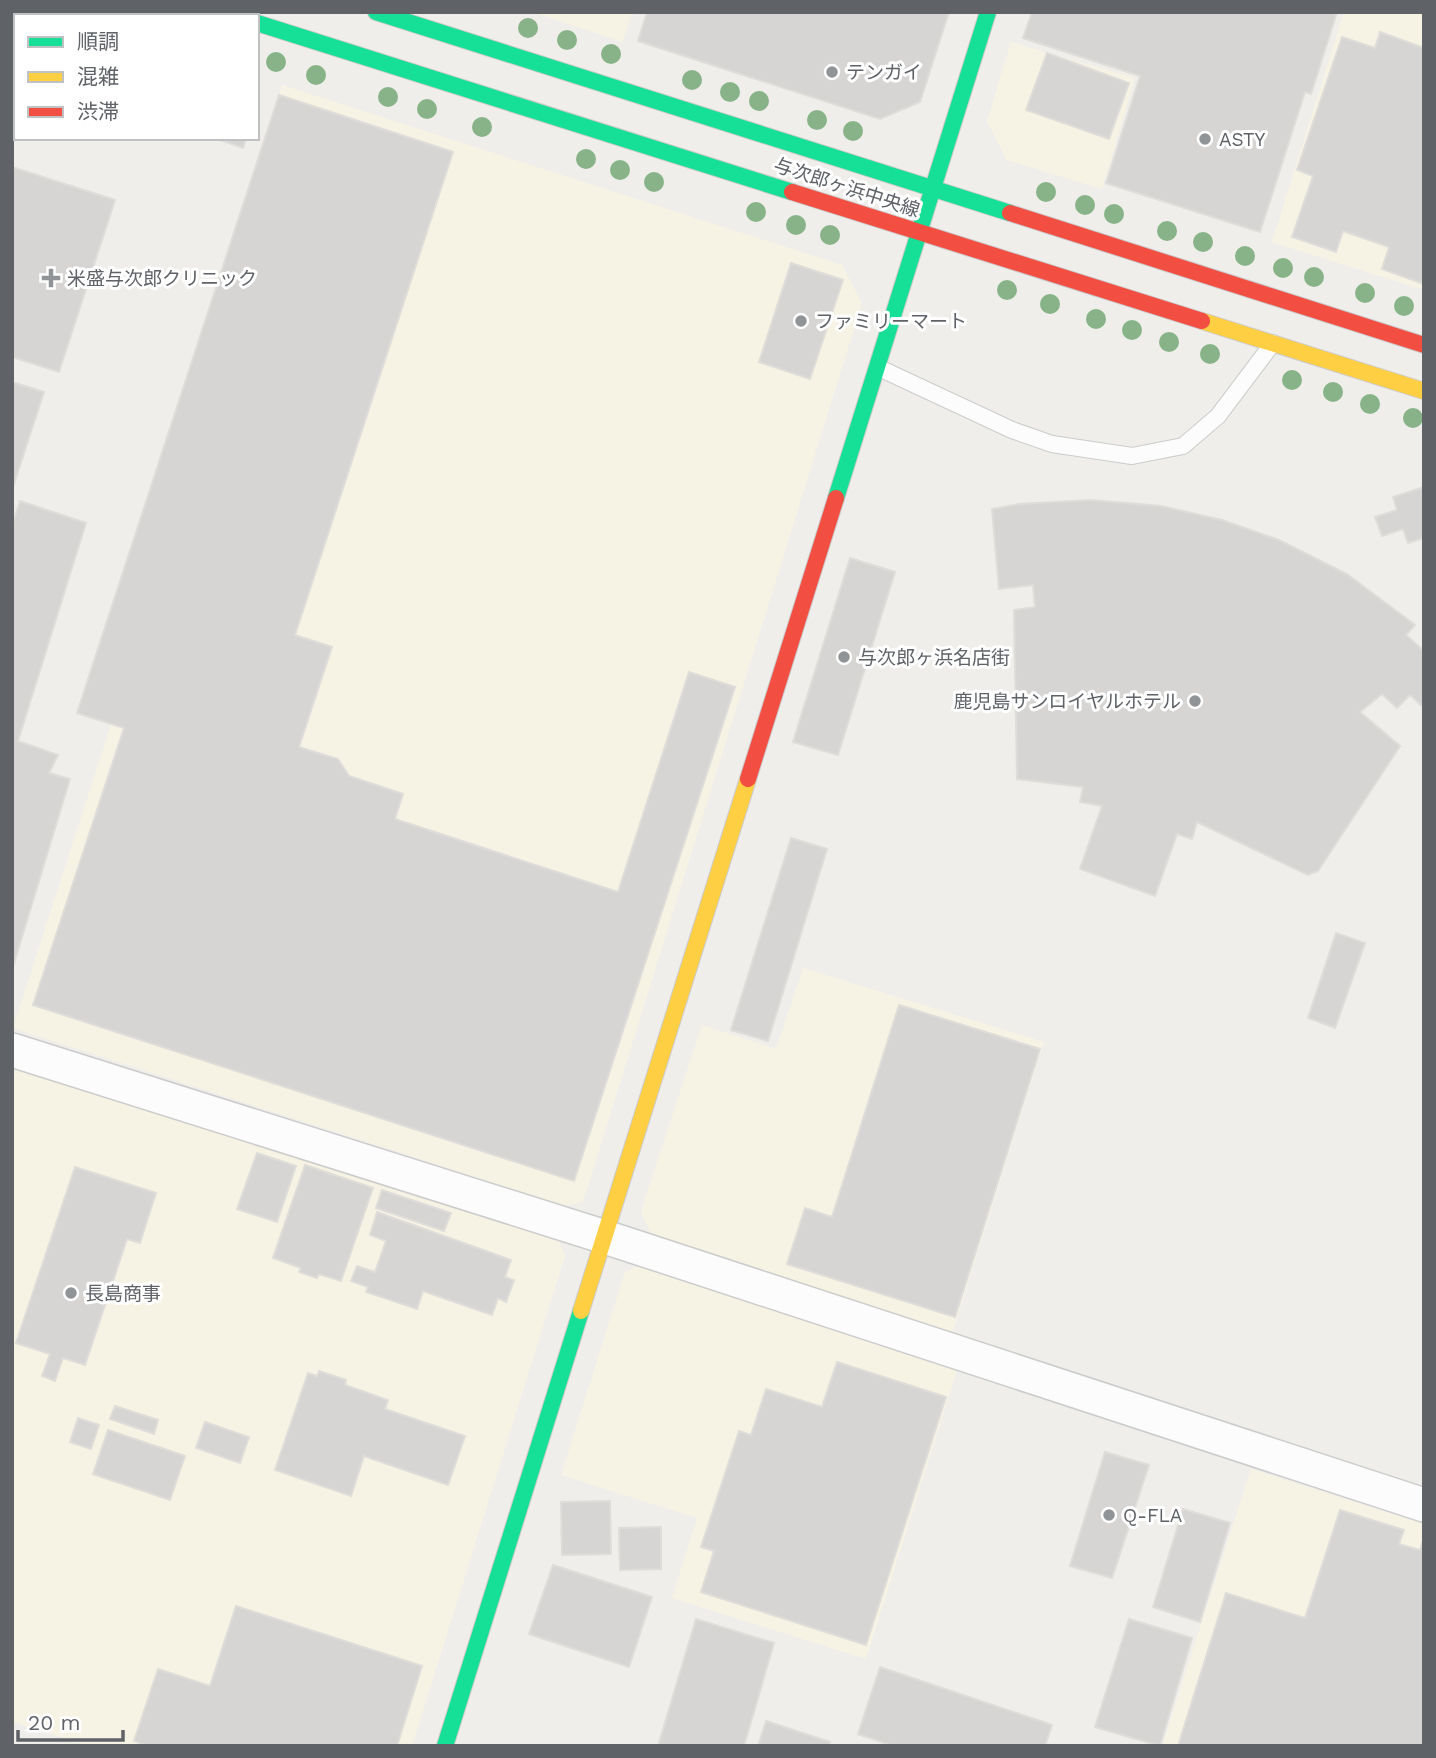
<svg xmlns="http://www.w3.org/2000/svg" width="1436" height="1758" font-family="'Work Sans','Noto Sans JP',sans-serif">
	<rect width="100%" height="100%" fill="#efeeea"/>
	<path fill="#f7f3e4" d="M532,12h100l-9,30z
		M1344,12h80v278l-152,-48z
		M1011,42l124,36 -33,111 -95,-29 -20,-39z
		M282,85l560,180 20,38 -279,899 -17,4 -553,-178 98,-303 -34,-12z
		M803,968l241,74 -92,292 -300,-98 -11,-25 61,-186 74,24z
		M12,1066l545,169 8,21 -153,490h-322l-78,-24z
		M641,1265l316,105 -91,289 -194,-61 25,-80 -136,-43 64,-203z
		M1251,1469l173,55v222h-262z"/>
	<path fill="#d6d5d3" stroke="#deddd9" stroke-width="2" d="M647,12h302l-29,90 -40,17 -242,-78z
		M1032,12h305l-26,82 -6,-2 -45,140 -154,-49 34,-107 -117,-38z
		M1380,32l44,16v236l-42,-15 7,-22 -46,-16 -7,21 -44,-15 21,-61 -16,-6 45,-133 33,11z
		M1047,53l82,30 -20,56 -83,-29z
		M279,95l174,57 -158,483 37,12 -33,100 39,12 11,17 54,18 -8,25 223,73 71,-220 46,15 -161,494 -541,-176 91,-277 -47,-15z
		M215,138h31l-3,10z
		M12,167l103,33 -56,172 -47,-15z
		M791,263l52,17 -33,99 -51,-17z
		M12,382l32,10 -32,98z
		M1424,487v51l-16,5 -5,-14 -21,7 -7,-19 22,-7 -4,-13z
		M1091,500l70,6 61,14 57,20 68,34 68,51 -9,10 18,16v57l-14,-13 -13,13 -15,-14 -22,18 40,34 -82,125 -10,4 -111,-53 -5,17 -15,-5 -22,62 -75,-27 22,-63 -22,-4 3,-15 -66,-8 -3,-169 21,-3 -2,-22 -34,4 -7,-80 27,-5z
		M20,501l66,22 -68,218 40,14 -9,18 21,6 -58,191v-444z
		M850,558l45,14 -57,183 -45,-13z
		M791,838l36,11 -59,192 -37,-11z
		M1336,933l29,10 -30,85 -27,-10z
		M899,1005l141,44 -85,268 -168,-53 18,-56 27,9z
		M257,1153l39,13 -19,56 -40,-13z
		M305,1165l68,23 -32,93 -22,-7 -2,4 -18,-6 2,-4 -28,-10z
		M75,1167l81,26 -16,50 -13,-4 -42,126 -22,-7 -8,23 -13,-5 8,-22 -34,-11z
		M382,1190l69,23 -7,18 -68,-23z
		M377,1212l134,48 -6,17 9,3 -8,22 -8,-4 -6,17 -69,-24 -6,18 -51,-17 2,-5 -17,-6 6,-15 18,6 11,-31 -16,-6z
		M837,1362l109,35 -80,248 -165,-53 13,-41 -13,-4 38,-116 12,4 15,-46 56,18z
		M319,1371l27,9 -1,5 43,15 -3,9 80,27 -17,49 -84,-29 -13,40 -76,-26 33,-97 9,3z
		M115,1406l43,14 -4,14 -44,-15z
		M78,1418l21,7 -8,24 -21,-7z
		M205,1422l44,15 -9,26 -44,-15z
		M108,1430l77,26 -15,44 -77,-26z
		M1105,1452l44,13 -37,113 -42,-12z
		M610,1501l1,53 -49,1 -1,-53z
		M1183,1509l47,14 -30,99 -47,-15z
		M1340,1510l64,20 -5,14 21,6 4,-13v209h-246l48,-153 79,25z
		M661,1527v42l-41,1 -1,-42z
		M553,1565l99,32 -23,70 -100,-33z
		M236,1606l186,60 -25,80h-249l-14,-5 24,-72 52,17z
		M696,1619l78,24 -30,103h-86z
		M1129,1619l63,19 -32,108 -65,-19z
		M880,1667l172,58 -7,21h-152l-35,-12z
		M766,1721l64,21 -1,4h-71z"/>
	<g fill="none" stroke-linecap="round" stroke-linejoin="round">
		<g stroke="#cbcccc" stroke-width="18">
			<path id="lane" d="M877,367l135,63 40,14 80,12 51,-10 35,-30 55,-73"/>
		</g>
		<g stroke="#cbcccc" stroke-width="36">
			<path id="street" d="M12,1050l593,187 819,268"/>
		</g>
		<g stroke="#cacacb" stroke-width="18">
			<path id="fast" d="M376,12l634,201
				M257,23l535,169
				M836,498l152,-486
				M445,1746l136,-435"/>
		</g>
		<g stroke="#cacacb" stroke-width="18">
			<path id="slow" d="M1202,321l222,70
				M581,1311l167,-532"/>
		</g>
		<g stroke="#cacacb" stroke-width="18">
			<path id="jam" d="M224,12l11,4
				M792,192l410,129
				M1010,213l414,132
				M748,779l88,-281"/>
		</g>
		<use href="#lane" stroke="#fdfcfc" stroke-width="16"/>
		<use href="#street" stroke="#fdfcfc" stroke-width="33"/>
		<use href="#fast" stroke="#16e098" stroke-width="16"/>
		<use href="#slow" stroke="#ffcf43" stroke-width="16"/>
		<use href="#jam" stroke="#f24e42" stroke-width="16"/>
	</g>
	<g fill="#88b388">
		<circle cx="528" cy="28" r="10"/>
		<circle cx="567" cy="40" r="10"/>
		<circle cx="611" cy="54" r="10"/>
		<circle cx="276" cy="62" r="10"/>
		<circle cx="316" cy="75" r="10"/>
		<circle cx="692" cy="80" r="10"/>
		<circle cx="730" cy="92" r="10"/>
		<circle cx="388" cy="97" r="10"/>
		<circle cx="759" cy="101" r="10"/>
		<circle cx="427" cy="109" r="10"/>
		<circle cx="817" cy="120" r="10"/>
		<circle cx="482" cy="127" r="10"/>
		<circle cx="853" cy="131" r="10"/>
		<circle cx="586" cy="159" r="10"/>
		<circle cx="620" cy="170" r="10"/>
		<circle cx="654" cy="182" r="10"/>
		<circle cx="1046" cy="192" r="10"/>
		<circle cx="1085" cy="205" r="10"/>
		<circle cx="756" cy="212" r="10"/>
		<circle cx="1114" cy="214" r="10"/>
		<circle cx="796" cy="225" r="10"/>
		<circle cx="1167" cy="231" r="10"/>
		<circle cx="830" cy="235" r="10"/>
		<circle cx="1203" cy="242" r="10"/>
		<circle cx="1245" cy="256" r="10"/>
		<circle cx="1283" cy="268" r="10"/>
		<circle cx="1314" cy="277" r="10"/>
		<circle cx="1007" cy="290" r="10"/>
		<circle cx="1365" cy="293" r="10"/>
		<circle cx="1050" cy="304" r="10"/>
		<circle cx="1404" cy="306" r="10"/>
		<circle cx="1096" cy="319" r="10"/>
		<circle cx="1132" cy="330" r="10"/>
		<circle cx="1169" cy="342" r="10"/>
		<circle cx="1210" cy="354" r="10"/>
		<circle cx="1292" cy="380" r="10"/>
		<circle cx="1333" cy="392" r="10"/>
		<circle cx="1370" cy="404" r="10"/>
		<circle cx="1413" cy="418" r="10"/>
	</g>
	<g fill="#919496" stroke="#fff" stroke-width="2.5">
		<circle cx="832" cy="72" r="7"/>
		<circle cx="1205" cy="139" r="7"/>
		<path d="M47.5 267.5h7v7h7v7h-7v7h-7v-7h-7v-7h7z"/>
		<circle cx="801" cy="321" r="7"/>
		<circle cx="844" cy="657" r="7"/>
		<circle cx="1195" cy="701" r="7"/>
		<circle cx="71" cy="1293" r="7"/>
		<circle cx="1109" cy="1515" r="7"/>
	</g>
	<g text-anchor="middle" stroke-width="6" stroke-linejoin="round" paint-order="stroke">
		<g font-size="19" fill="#5f6368" stroke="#fff" text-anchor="start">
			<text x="846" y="79">テンガイ</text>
			<text x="1219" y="146">ASTY</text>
			<text x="67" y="285">米盛与次郎クリニック</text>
			<text x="815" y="328">ファミリーマート</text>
			<text x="858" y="664">与次郎ヶ浜名店街</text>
			<text x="1181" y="708" text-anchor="end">鹿児島サンロイヤルホテル</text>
			<text x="85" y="1300">長島商事</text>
			<text x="1123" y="1522">Q-FLA</text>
		</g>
		<g font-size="19" fill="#5f6368" stroke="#fff">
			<text transform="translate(847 187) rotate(18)" y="7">与次郎ヶ浜中央線</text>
		</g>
	</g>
	<rect width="1436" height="1758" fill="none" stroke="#5f6368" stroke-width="28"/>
	<rect x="14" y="14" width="245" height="126" fill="#ffffff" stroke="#bfc1c3" stroke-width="2"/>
	<rect x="28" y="37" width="35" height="10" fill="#16e098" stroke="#bfc1c3" stroke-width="2"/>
	<text x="77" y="49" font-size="21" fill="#5f6368">順調</text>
	<rect x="28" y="72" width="35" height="10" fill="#ffcf43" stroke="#bfc1c3" stroke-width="2"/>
	<text x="77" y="84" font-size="21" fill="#5f6368">混雑</text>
	<rect x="28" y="107" width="35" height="10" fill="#f24e42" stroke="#bfc1c3" stroke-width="2"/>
	<text x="77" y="119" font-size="21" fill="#5f6368">渋滞</text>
	<path d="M18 1730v10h105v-10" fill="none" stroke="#5f6368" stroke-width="3.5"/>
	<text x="28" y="1730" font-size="21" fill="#5f6368" stroke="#ffffff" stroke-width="5" paint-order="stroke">20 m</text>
</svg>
